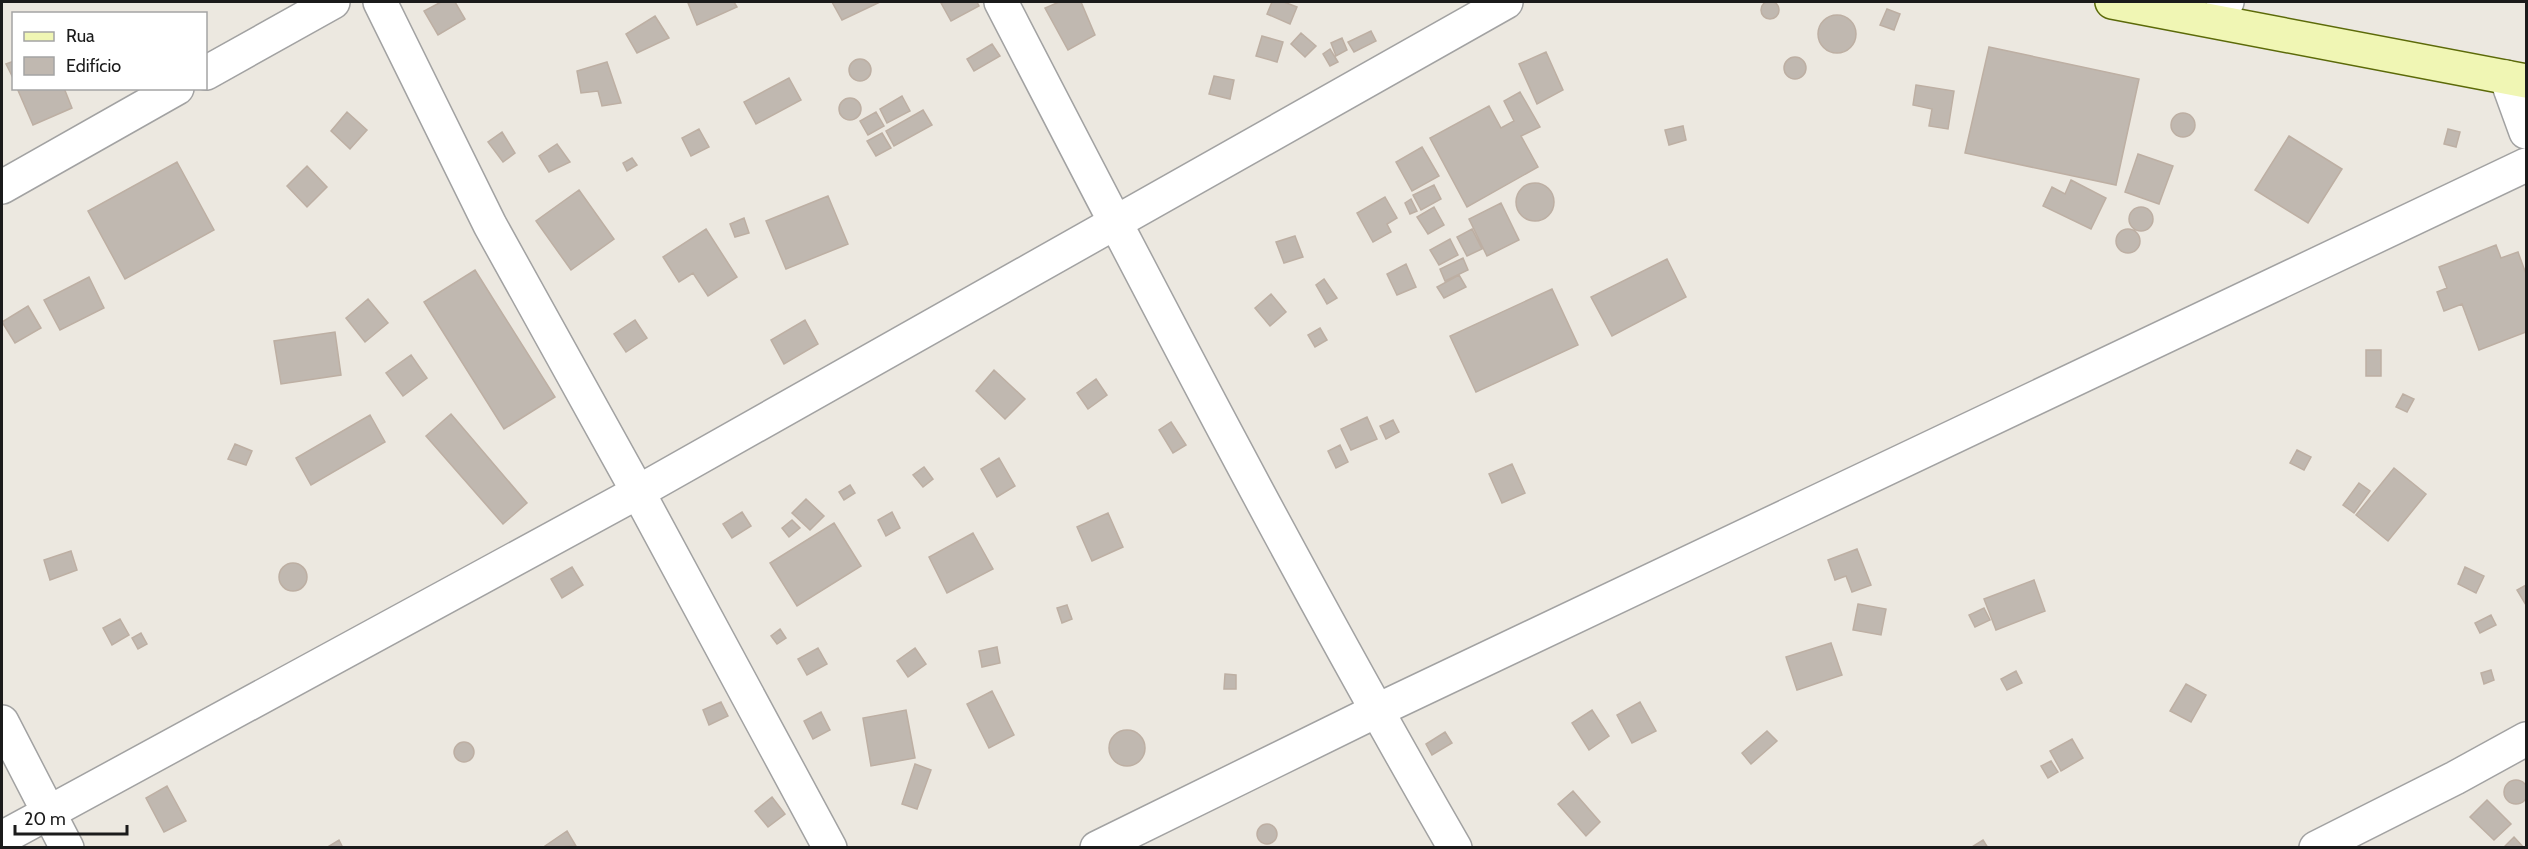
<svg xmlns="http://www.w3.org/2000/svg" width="2528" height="849" font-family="Cabin,sans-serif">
	<rect width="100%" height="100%" fill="#ece8e0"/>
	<path fill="#c0b8b0" stroke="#bdafa3" stroke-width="1.5" d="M1761 10a9 9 0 1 1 18 0a9 9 0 1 1-18 0Z
		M441,2h14l10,17 -27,16 -14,-24z
		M691,2h43l3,5 -40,18 -9,-22z
		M832,2h48l-38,18z
		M944,2h33l2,4 -28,15 -10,-18z
		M1059,2h22l14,33 -27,15 -23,-42z
		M1272,2h12l13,5 -7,17 -23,-10z
		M1887,9l13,5 -6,16 -14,-5z
		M1818 34a19 19 0 1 1 38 0a19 19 0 1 1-38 0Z
		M655,16l14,22 -32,15 -11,-19z
		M1371,31l5,10 -22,11 -6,-10z
		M1301,33l15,13 -11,11 -14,-13z
		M1262,36l21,6 -6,20 -21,-6z
		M1342,38l5,12 -11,6 -5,-13z
		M992,44l8,12 -26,15 -7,-12z
		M1989,47l150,32 -23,106 -151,-32z
		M1330,49l8,13 -8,4 -7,-12z
		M1546,52l17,38 -26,14 -18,-40z
		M1784 68a11 11 0 1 1 22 0a11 11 0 1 1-22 0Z
		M849 70a11 11 0 1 1 22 0a11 11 0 1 1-22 0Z
		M14,61v19l-8,-16z
		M607,62l14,41 -19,3 -4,-15 -17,2 -4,-22z
		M1214,76l20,4 -4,19 -21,-5z
		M789,78l12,22 -45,24 -12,-22z
		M1916,85l38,6 -6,38 -19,-3 3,-17 -19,-4z
		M17,88h47l8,20 -39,17z
		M1520,92l20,35 -19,9 17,31 -71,40 -37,-69 59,-32 12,22 13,-7 -10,-20z
		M902,96l8,15 -23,12 -7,-14z
		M839 109a11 11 0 1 1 22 0a11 11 0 1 1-22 0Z
		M923,110l9,15 -38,21 -8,-15z
		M347,112l20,18 -17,19 -19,-18z
		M876,112l8,14 -16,9 -8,-14z
		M2171 125a12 12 0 1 1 24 0a12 12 0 1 1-24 0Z
		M1683,126l3,14 -17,5 -4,-15z
		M699,129l10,18 -18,9 -9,-18z
		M2448,129l12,3 -4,15 -12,-3z
		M502,132l13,21 -12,9 -15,-20z
		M882,133l9,15 -15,8 -9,-15z
		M2289,136l53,33 -34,54 -53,-33z
		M557,144l13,18 -21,10 -10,-16z
		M1422,147l17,29 -27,15 -16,-29z
		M2138,154l35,12 -14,38 -34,-12z
		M632,158l5,7 -10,6 -4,-8z
		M177,162l37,68 -89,49 -37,-68z
		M307,166l20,21 -20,20 -20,-21z
		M2071,180l35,18 -15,31 -48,-23 9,-19 13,7z
		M1516 202a19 19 0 1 1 38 0a19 19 0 1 1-38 0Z
		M1434,185l7,14 -20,11 -8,-15z
		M579,190l35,49 -43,31 -35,-49z
		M828,196l20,48 -62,25 -20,-48z
		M1385,197l12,21 -10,6 4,8 -18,10 -16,-29z
		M1411,199l6,12 -7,3 -5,-11z
		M1501,203l18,37 -32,16 -18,-37z
		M2129 219a12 12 0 1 1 24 0a12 12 0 1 1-24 0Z
		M1434,207l10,18 -16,9 -11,-17z
		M744,218l5,15 -14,4 -5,-13z
		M2116 241a12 12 0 1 1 24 0a12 12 0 1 1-24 0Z
		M706,229l31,48 -29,19 -15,-23 -14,9 -16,-25z
		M1472,229l10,20 -15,7 -10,-19z
		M1295,236l8,21 -19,6 -8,-21z
		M1450,239l8,16 -19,10 -9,-15z
		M2496,245l5,13 17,-6 8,22v58l-47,18 -17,-46 -18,7 -7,-19 10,-4 -8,-21z
		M1463,258l5,12 -23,11 -5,-12z
		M1667,259l19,38 -74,39 -21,-39z
		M1406,264l10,23 -19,8 -10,-21z
		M475,270l80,127 -51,32 -80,-127z
		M1459,275l7,12 -22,11 -7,-11z
		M89,277l15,31 -44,22 -16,-30z
		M1324,279l13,19 -10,6 -11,-19z
		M1552,289l26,56 -102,47 -26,-56z
		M1271,294l15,18 -16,14 -15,-18z
		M368,299l20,24 -23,19 -19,-24z
		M28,306l13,22 -26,15 -13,-21z
		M635,320l12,18 -21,14 -12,-18z
		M805,320l13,24 -34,20 -13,-24z
		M1320,328l7,12 -12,7 -7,-12z
		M335,332l6,43 -60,9 -7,-43z
		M2366,350h15v26h-15z
		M411,355l16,23 -24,18 -17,-23z
		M994,370l31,29 -20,20 -29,-28z
		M1096,379l11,16 -19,14 -11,-16z
		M2403,394l11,5 -7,13 -11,-5z
		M451,414l76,89 -24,21 -77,-88z
		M370,415l15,27 -74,43 -15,-27z
		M1367,417l10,22 -26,11 -10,-21z
		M1393,420l6,12 -13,7 -6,-13z
		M1171,422l15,23 -13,8 -14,-23z
		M235,444l17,7 -6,14 -18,-6z
		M1340,445l8,17 -12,6 -8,-17z
		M2297,450l14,7 -7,13 -14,-7z
		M999,458l16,28 -18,11 -16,-28z
		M1512,464l13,29 -23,10 -13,-29z
		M924,467l9,12 -10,8 -10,-12z
		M2394,468l32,26 -38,47 -32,-26z
		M2359,483l11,8 -16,22 -11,-8z
		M850,485l5,8 -11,7 -5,-8z
		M806,499l18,17 -14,14 -18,-17z
		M742,512l9,14 -19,12 -9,-14z
		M892,512l8,16 -14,8 -8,-16z
		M1108,513l15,34 -31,14 -15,-34z
		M792,520l8,8 -11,9 -7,-9z
		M834,523l27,43 -64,40 -27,-43z
		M973,533l20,36 -46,24 -18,-36z
		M1857,549l14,36 -19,7 -6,-16 -11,4 -7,-20z
		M71,551l6,19 -27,10 -6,-20z
		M279 577a14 14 0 1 1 28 0a14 14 0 1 1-28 0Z
		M572,567l11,18 -21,13 -11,-19z
		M2465,567l19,9 -8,17 -18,-9z
		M2034,580l11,31 -49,19 -12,-31z
		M2526,585v20l-9,-15z
		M1858,604l28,5 -5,26 -28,-5z
		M1067,605l5,14 -10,4 -5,-15z
		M1984,608l6,12 -15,7 -6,-12z
		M2491,615l5,10 -16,8 -5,-10z
		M120,619l9,16 -17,10 -9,-17z
		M780,629l6,9 -9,6 -6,-8z
		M141,633l6,11 -9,5 -6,-11z
		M1831,643l11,32 -45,15 -11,-33z
		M997,647l3,16 -18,4 -3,-16z
		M818,648l9,16 -20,11 -9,-16z
		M915,648l11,16 -18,13 -11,-16z
		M2491,670l3,10 -10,4 -3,-11z
		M2016,671l6,12 -15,7 -6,-11z
		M1225,674l11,1v14h-12z
		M2186,684l20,11 -15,27 -21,-11z
		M992,691l22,44 -25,13 -22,-44z
		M721,702l7,14 -19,9 -6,-15z
		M1640,702l16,29 -24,12 -15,-28z
		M906,710l9,48 -44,8 -8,-48z
		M1592,710l17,26 -20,14 -17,-27z
		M821,712l9,18 -17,9 -9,-18z
		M1109 748a18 18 0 1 1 36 0a18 18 0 1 1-36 0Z
		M1767,731l10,10 -26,23 -9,-11z
		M1445,732l7,11 -20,12 -6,-11z
		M2072,739l11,19 -22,13 -11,-20z
		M454 752a10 10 0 1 1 20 0a10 10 0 1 1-20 0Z
		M2051,761l7,11 -10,6 -7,-12z
		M915,764l16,6 -14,39 -15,-5z
		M2504 792a12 12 0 1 1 24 0a12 12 0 1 1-24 0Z
		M167,786l19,35 -22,11 -18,-34z
		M1573,791l27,31 -14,14 -28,-32z
		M772,797l13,17 -17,13 -13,-16z
		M2487,800l24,24 -17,16 -24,-23z
		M1257 834a10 10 0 1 1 20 0a10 10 0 1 1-20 0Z
		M567,831l9,15 -34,2z
		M2514,837l10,11 -20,-1z
		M339,840l4,8h-17z
		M1983,840l5,8 -16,-1z"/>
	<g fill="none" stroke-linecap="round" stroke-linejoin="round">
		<g stroke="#a2a2a2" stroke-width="36">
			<path id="minor" d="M380,2l110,223 148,267 192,356
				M1001,2c147,284 294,569 454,846
				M2215,21l12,-19
				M206,73l127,-71
				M2506,77l20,55
				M2,187l175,-99
				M2,722l65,126
				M2,838l636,-346 868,-490
				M1097,848l279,-137 1150,-546
				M2316,848l139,-70 71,-39"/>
		</g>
		<g stroke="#5c6a09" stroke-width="36">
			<path id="secondary" d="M2112,2l414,79"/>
		</g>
		<use href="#minor" stroke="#fff" stroke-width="33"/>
		<use href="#secondary" stroke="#f0f6b4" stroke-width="33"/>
	</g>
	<rect width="2528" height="849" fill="none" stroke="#1b1b1b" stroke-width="6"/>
	<rect x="12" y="12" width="195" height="78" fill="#ffffff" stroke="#a4a4a4" stroke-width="1.5"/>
	<rect x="24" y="32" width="30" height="9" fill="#f0f6b4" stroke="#a4a4a4" stroke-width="1.5"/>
	<text x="66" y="42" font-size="18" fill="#1b1b1b">Rua</text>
	<rect x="24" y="57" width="30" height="18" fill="#c0b8b0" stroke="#a4a4a4" stroke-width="1.5"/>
	<text x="66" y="72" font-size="18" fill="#1b1b1b">Edifício</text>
	<path d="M15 825v9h112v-9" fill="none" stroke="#1b1b1b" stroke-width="3"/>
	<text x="24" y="825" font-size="18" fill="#1b1b1b" stroke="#ffffff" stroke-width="4.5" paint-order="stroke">20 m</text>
</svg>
